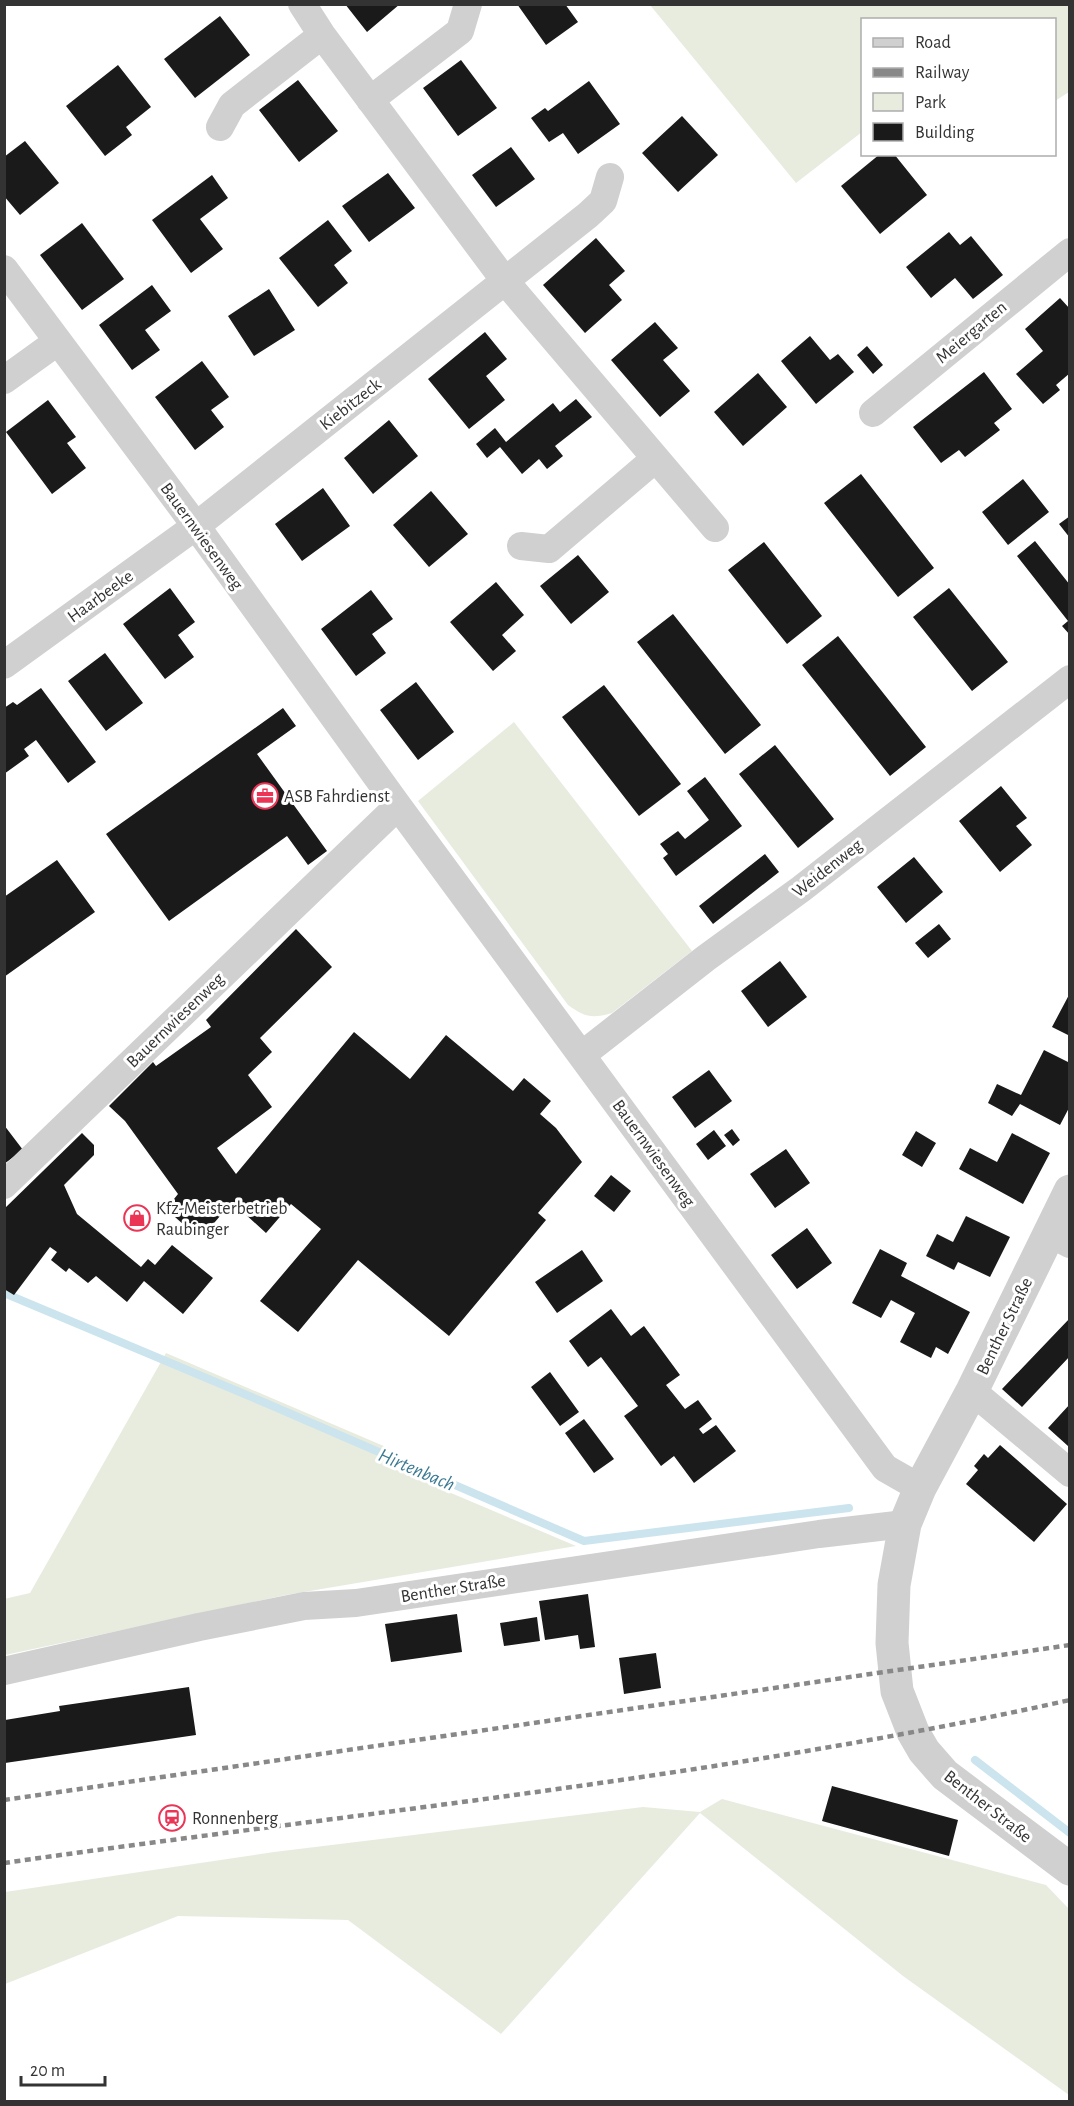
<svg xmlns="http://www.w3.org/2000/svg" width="1074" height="2106" font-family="'Alegreya Sans',sans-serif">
	<rect width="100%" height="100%" fill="#fff"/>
	<path fill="#e7ecdf" d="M650,5h419v87l-14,9 -1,-81h-192v112l-66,51z
		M514,722l178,229 -80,62c-21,6 -27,4 -44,-8l-150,-204z
		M166,1353l220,94 -1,18 191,81 -290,49 -281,60 -1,-56 26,-6z
		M722,1799l324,86 23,24v186l-166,-119 -203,-163 -199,221 -153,-114 -170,-4 -173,68v-92l269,-40 369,-45 57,5z"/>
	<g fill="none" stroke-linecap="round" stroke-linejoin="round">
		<path stroke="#cbe4ed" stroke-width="8" d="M4,1293l264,111 316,137 265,-33
			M975,1760l95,73"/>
	</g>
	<path fill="#1a1a1a" d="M345,4h55l-33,28z
		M517,4h48l13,18 -32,23z
		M220,16l30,39 -55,43 -31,-39z
		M461,60l36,48 -39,28 -35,-48z
		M118,65l33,42 -25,20 6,8 -27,21 -39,-50z
		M298,80l40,51 -39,31 -40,-52z
		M589,81l31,43 -42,30 -15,-21 -14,9 -18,-24 14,-10 3,3z
		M682,116l36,39 -40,37 -36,-39z
		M25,141l34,42 -39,32 -16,-19v-39z
		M511,147l24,32 -39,28 -24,-32z
		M880,154h14l33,41 -47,39 -39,-48z
		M388,173l27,35 -46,34 -27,-36z
		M212,175l16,23 -28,21 23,30 -32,24 -39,-53z
		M328,220l24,31 -18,14 14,18 -30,24 -39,-49z
		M82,223l42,56 -42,31 -42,-55z
		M949,232l11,13 11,-9 32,39 -30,24 -18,-21 -24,20 -25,-31z
		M596,238l29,33 -16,14 13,15 -37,33 -42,-48z
		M152,285l19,26 -26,19 15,20 -28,20 -33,-45z
		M269,289l26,41 -41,26 -26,-40z
		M1060,298l10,11v64l-14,12 4,5 -17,14 -27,-30 27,-23 -18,-22z
		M655,322l23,26 -15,12 27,31 -30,26 -49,-57z
		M485,332l22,27 -21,17 19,24 -36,29 -41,-50z
		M810,336l20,24 8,-6 16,18 -38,32 -35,-43z
		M867,346l16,19 -10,9 -16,-19z
		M202,361l27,36 -18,13 13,17 -29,23 -40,-53z
		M984,372l28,37 -18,14 6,7 -35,27 -6,-7 -18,13 -28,-36z
		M758,373l29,34 -44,39 -29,-34z
		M576,399l16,18 -37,29 8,10 -16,13 -8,-10 -17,15 -22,-27 -13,11 -11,-14 19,-16 11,14 47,-39 7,9z
		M48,400l28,37 -9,6 19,25 -34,26 -46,-62z
		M389,420l29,36 -45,38 -29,-36z
		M861,474l73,94 -36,29 -74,-94z
		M1023,479l26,33 -41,33 -26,-33z
		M323,488l27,38 -48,35 -27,-37z
		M431,491l37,43 -39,33 -36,-42z
		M1070,516v22l-11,-14z
		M1035,541l35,44v50l-8,-9 6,-5 -51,-65z
		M764,542l58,74 -35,28 -59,-74z
		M578,555l31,37 -38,32 -31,-38z
		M496,582l28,33 -22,20 14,16 -23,20 -43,-49z
		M170,588l25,34 -17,13 16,22 -29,22 -42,-55z
		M949,588l59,74 -36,29 -59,-74z
		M371,590l22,29 -21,15 14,19 -30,23 -35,-47z
		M673,614l88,111 -36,29 -88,-112z
		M838,636l88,111 -36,29 -88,-111z
		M105,653l38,50 -37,28 -38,-50z
		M416,682l38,50 -36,28 -38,-50z
		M604,685l77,99 -42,32 -77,-99z
		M41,688l55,74 -28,21 -32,-43 -12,9 5,7 -25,18v-66l9,-6 4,3z
		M283,708l13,18 -39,28 70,97 -19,14 -21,-29 -118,85 -63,-87z
		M775,745l59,74 -36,29 -59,-74z
		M705,777l37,49 -66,50 -13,-18 5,-4 -8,-10 18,-13 7,8 24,-19 -22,-29z
		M1001,786l26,32 -11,8 16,19 -32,27 -41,-51z
		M765,854l14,18 -66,52 -14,-18z
		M914,857l29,35 -37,31 -29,-36z
		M57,860l38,52 -91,65v-80z
		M939,924l12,15 -23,19 -13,-15z
		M296,929l36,38 -72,71 12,14 -24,23 24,32 -55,41 19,26 118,-142 56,47 36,-44 67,56 11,-13 27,23 -11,13 16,14 26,34 -44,51 8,7 -97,116 -91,-76 -60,72 -38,-31 61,-72 -30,-25 -25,29 -34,-31 -29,34 -16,-15 -3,4 -18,-16 12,-15 -53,-73 -16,-15 44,-44 3,4 55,-39 -5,-7z
		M780,961l27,36 -39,30 -27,-36z
		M1070,993v43l-18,-9z
		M1044,1050l26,13v43l-10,19 -40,-21 -8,12 -24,-13 9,-19 24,11z
		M709,1070l23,31 -37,27 -23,-31z
		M4,1125l19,25 -19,14z
		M732,1129l8,11 -7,6 -9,-11z
		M714,1130l12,16 -18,14 -12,-16z
		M916,1131l20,12 -14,24 -20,-12z
		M82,1133l12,12v10l-30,30 13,29 64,53 7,-8 7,6 17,-20 41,33 -30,36 -39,-33 -17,21 -31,-26 -8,7 -19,-15 -3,4 -15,-12 6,-8 -7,-5 -36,48 -10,-6v-80z
		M1012,1133l38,20 -27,51 -64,-35 11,-21 27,14z
		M786,1149l24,34 -35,25 -25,-34z
		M611,1175l20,16 -17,21 -20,-16z
		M966,1216l44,21 -20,40 -32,-15 -4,8 -28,-14 11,-22 16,8z
		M807,1228l25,35 -35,26 -26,-34z
		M880,1249l27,14 -6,13 69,36 -22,42 -12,-7 -5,11 -31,-16 15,-29 -24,-13 -10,18 -29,-15z
		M582,1250l21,31 -46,32 -22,-31z
		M611,1309l20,27 13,-10 36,49 -14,10 19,24 13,-9 14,19 -13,10 4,5 13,-9 20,26 -42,32 -20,-27 -13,10 -37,-50 14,-10 -37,-49 -13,10 -19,-26z
		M1070,1318v38l-48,51 -20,-18z
		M550,1372l29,40 -19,14 -29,-39z
		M1070,1404v40l-2,2 -20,-18z
		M584,1419l30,40 -20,14 -29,-40z
		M1000,1445l67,59 -33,38 -68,-58 12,-14 -4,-4 10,-12 4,4z
		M588,1594l7,53 -15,2 -2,-14 -33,5 -6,-39z
		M457,1614l5,38 -71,10 -6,-38z
		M537,1617l3,24 -36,5 -4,-23z
		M656,1653l5,35 -37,6 -5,-36z
		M189,1687l7,48 -191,28v-43l55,-9 -1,-5z
		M832,1786l126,34 -9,36 -127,-35z"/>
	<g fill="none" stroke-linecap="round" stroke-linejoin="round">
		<path stroke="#d0d0d0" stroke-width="28" d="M302,4l20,31 183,246 210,247
			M370,100l90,-69 8,-27
			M220,127l12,-22 90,-70
			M4,269l192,257 202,280 487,662 35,20
			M4,380l53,-38
			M873,413l197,-161
			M521,546l28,3 106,-90
			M4,665l192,-139 392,-311 15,-14 7,-24
			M583,1054l123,-96 95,-69 269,-210
			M4,1185l394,-379
			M1049,1233l21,11
			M972,1391l98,82
			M4,1671l195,-44 105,-21 52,-3 463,-69 86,-10"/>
		<path stroke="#d0d0d0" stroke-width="33" d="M1070,1191l-98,200 -52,97 -15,36 -11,61 -2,58 5,48 16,41 11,19 21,24 125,94"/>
		<path stroke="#888" stroke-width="4.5" stroke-dasharray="6 4.5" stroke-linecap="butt" d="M4,1800l1066,-155
			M4,1863c356,-51 715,-85 1066,-163"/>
	</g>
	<defs>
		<g id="office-ring" transform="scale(1.35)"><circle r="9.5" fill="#fff" stroke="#ea3556" stroke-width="1.5"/><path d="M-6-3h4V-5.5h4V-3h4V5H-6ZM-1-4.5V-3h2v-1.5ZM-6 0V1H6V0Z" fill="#ea3556"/></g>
		<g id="shop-ring" transform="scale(1.35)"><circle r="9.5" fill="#fff" stroke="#ea3556" stroke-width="1.5"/><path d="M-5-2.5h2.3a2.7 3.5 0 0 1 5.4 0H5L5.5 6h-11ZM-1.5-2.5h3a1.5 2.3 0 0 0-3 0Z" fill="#ea3556"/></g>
		<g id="station-ring" transform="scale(1.35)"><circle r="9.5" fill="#fff" stroke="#ea3556" stroke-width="1.5"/><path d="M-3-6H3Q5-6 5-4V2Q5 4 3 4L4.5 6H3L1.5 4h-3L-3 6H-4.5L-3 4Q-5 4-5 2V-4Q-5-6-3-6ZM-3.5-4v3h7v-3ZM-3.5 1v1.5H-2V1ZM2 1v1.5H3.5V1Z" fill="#ea3556"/></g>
	</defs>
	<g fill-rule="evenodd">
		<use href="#office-ring" x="265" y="796"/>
		<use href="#shop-ring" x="137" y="1218"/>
		<use href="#station-ring" x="172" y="1818"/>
	</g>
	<g text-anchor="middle" stroke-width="6" stroke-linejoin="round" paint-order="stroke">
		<g font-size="18" fill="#333" stroke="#fff">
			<text transform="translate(971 332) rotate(-40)" y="6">Meiergarten</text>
			<text transform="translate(350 404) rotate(-38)" y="6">Kiebitzeck</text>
			<text transform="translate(202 536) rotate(54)" y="6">Bauernwiesenweg</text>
			<text transform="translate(100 596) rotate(-36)" y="6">Haarbeeke</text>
			<text transform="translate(827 868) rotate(-38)" y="6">Weidenweg</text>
			<text transform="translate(175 1020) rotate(-44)" y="6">Bauernwiesenweg</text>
			<text transform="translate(654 1153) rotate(54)" y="6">Bauernwiesenweg</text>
			<text transform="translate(1004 1326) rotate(-64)" y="6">Benther Straße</text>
			<text transform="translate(453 1588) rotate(-9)" y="6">Benther Straße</text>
			<text transform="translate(988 1806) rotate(38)" y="6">Benther Straße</text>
		</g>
		<g font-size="18" fill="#333" stroke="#fff" text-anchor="start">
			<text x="284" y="802">ASB Fahrdienst</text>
			<text x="156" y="1214">Kfz-Meisterbetrieb<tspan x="156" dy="21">Raubinger</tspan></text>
			<text x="192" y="1824">Ronnenberg</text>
		</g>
		<g font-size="20" font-style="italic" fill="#3b7a92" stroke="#fff">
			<text transform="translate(417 1469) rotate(23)" y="7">Hirtenbach</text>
		</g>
	</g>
	<rect width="1074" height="2106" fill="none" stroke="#333333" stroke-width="12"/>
	<rect x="861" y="18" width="195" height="138" fill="#ffffff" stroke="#adadad" stroke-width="1.5"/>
	<rect x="873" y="38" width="30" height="9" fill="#d0d0d0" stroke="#adadad" stroke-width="1.5"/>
	<text x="915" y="48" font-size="18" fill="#333333">Road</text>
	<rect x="873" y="68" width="30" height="9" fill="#888888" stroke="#adadad" stroke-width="1.5"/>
	<text x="915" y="78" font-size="18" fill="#333333">Railway</text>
	<rect x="873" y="93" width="30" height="18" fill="#e7ecdf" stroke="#adadad" stroke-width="1.5"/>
	<text x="915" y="108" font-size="18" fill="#333333">Park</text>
	<rect x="873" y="123" width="30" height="18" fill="#1a1a1a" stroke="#adadad" stroke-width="1.5"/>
	<text x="915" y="138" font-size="18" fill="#333333">Building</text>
	<path d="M21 2076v9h84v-9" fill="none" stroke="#333333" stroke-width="3"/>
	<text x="30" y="2076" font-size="18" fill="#333333" stroke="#ffffff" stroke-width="4.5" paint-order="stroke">20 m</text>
</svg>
